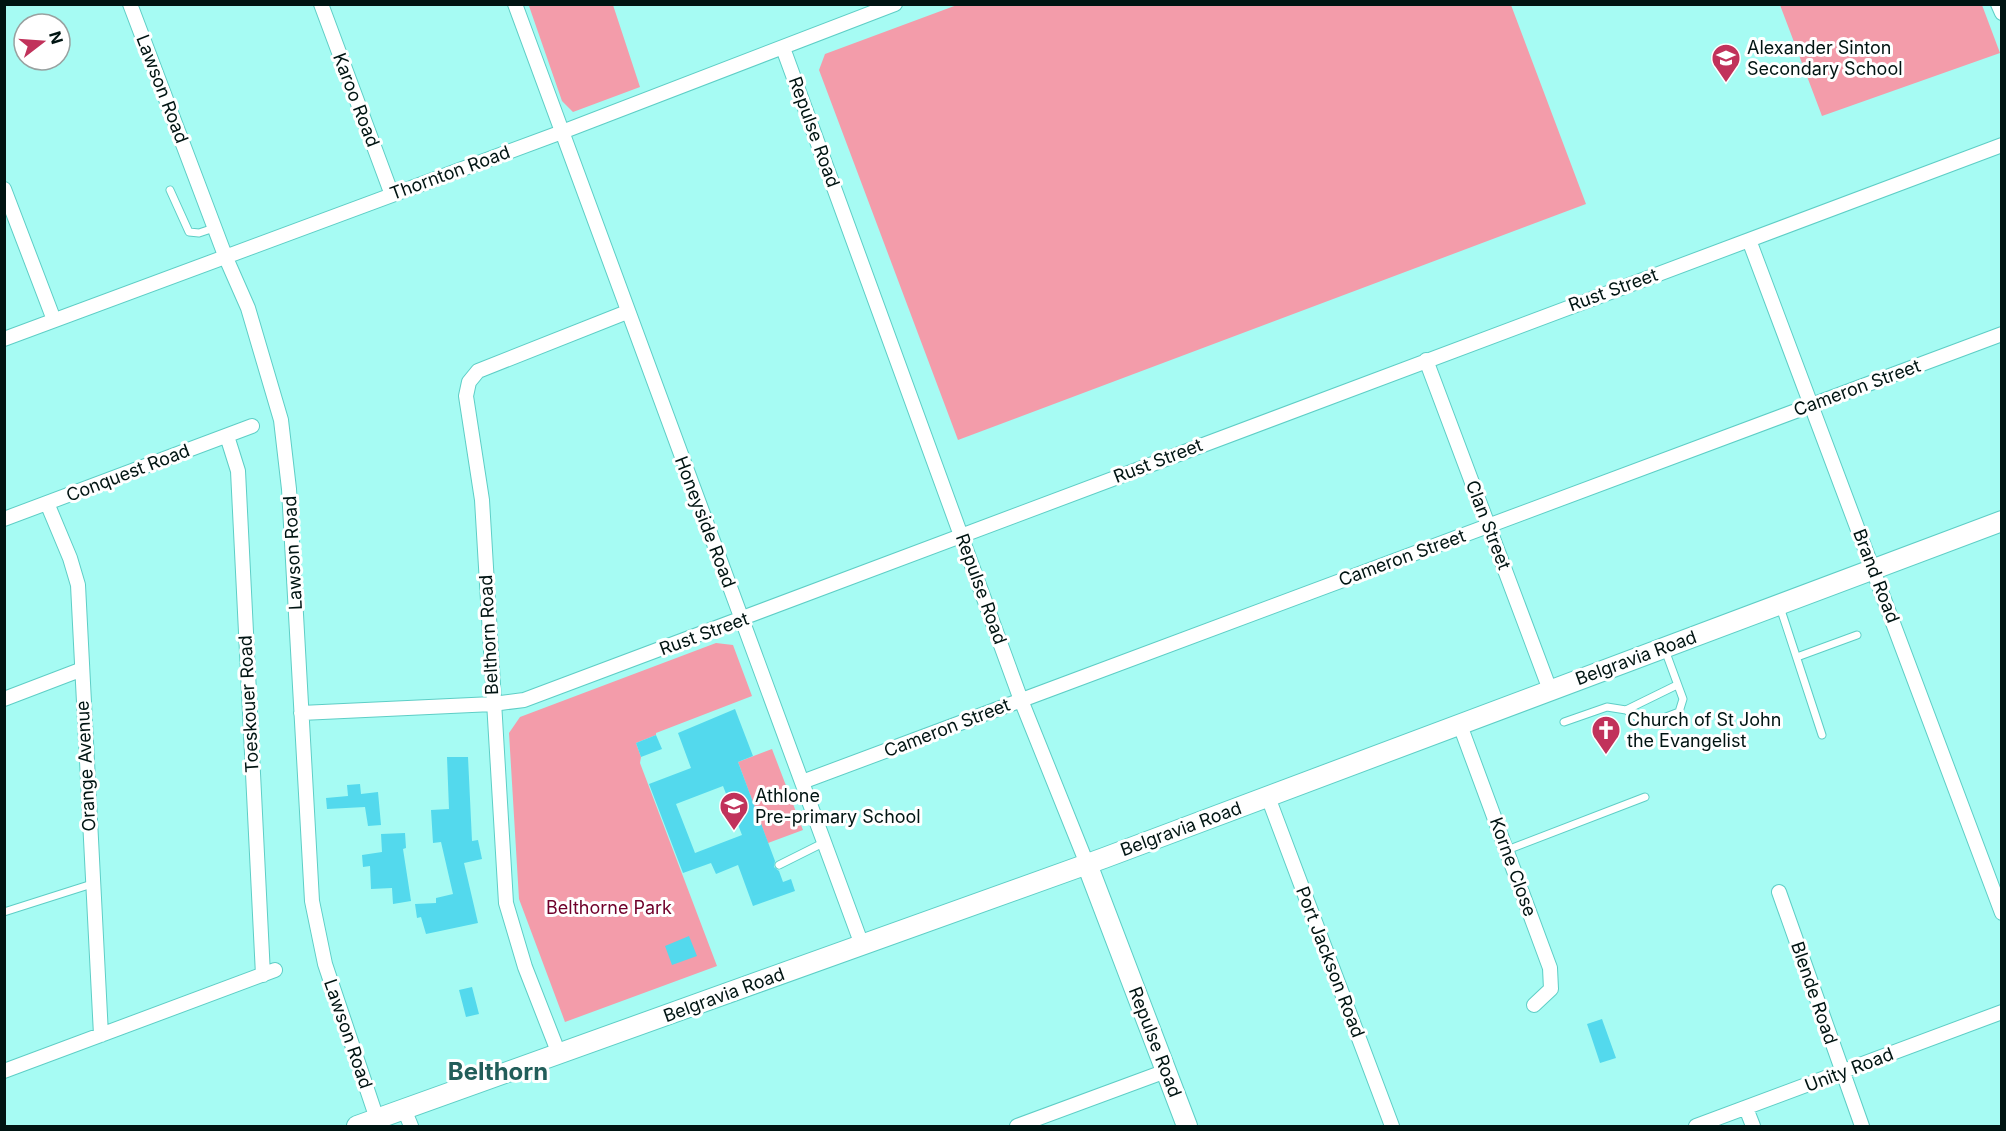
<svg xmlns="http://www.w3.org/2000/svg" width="2006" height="1131" font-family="Inter,sans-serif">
	<rect width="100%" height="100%" fill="#a6fbf3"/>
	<path fill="#f39caa" d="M533,5h80l27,82 -67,25 -11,-11 -33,-95z
		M957,5h554l75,199 -628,236 -139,-370 6,-16z
		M1780,5h202l18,48 -178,63z
		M716,643l17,2 19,51 -96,37v2l-20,8 5,14 -1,6 77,203 -152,56 -46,-123 -10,-166 11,-16z
		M772,749l31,81 -35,13 -30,-81z"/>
	<path fill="#53d9ed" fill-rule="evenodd" d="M735,709l18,47 -15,6 37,99 -1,6 5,4 4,11 8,-3 4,12 -42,15 -15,-41 -22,9 -5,-11 -28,10 -34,-89 42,-16 -13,-35zM723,786l19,49 -47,18 -19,-49z
		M656,735l6,14 -21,8 -5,-14z
		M447,757h21l4,84 6,-1 4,19 -18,4 14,60 -52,11 -5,-17 -4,1 -2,-14 21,-1v-5l17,-4 -12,-52 -8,1 -2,-33 18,-1z
		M360,784l1,10 17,-2 3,33 -13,1 -3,-19 -38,2 -1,-11 22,-2 -1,-11z
		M405,833l1,15 -3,1 8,52 -18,3 -1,-16 -21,1 -1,-23 -7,1 -1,-12 20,-3 -1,-18z
		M689,936l8,20 -25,9 -7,-19z
		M472,987l7,27 -13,3 -7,-27z
		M1602,1019l14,39 -16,5 -13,-39z"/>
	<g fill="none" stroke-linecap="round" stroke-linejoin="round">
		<g stroke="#5ecec6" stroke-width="9">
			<path id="lane" d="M170,190l19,42 10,1 15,-5
				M1780,607l42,128
				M1797,657l60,-22
				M1626,710l51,-25
				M1564,722l43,-15 19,3 22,14 31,-12 4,-13 -18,-49
				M1507,850l138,-53
				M779,865l46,-23
				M4,912l88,-28"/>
		</g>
		<g stroke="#5ecec6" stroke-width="16">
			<path id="street" d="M130,4l96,254 22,50 33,112 8,69 23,412 13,63 52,155
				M321,4l71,191
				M515,4l347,941
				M1998,4l4,9
				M783,48l238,652 66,164
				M4,189l50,131
				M1749,240l253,673
				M4,339l558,-207 333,-128
				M1426,360l124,330
				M227,436l11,35 25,504
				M47,503l23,55 8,27 23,450
				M4,519l248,-93
				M4,699l76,-29
				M301,713l192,-9 31,-4 1478,-555
				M1460,725l90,243 1,21 -17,16
				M802,782l1200,-448
				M1268,797l124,329
				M1779,892l83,234
				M559,1054l-34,-87 -19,-64 -24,-403 -16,-104 3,-14 9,-11 149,-59
				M4,1071l271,-101
				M1746,1108l7,18
				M404,1109l7,17
				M1017,1126l149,-55
				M1696,1126l306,-114"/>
		</g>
		<g stroke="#5ecec6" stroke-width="22">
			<path id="secondary" d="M1087,864l100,262
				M357,1126l747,-268 898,-337"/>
		</g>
		<use href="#lane" stroke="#fff" stroke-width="7"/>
		<use href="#street" stroke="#fff" stroke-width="14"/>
		<use href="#secondary" stroke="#fff" stroke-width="20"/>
	</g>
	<defs>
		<g id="school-pin" transform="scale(1.5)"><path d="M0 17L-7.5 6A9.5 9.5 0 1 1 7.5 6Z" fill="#c1325b" stroke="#fff"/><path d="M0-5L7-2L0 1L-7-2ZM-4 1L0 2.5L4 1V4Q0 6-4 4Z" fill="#fff"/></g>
		<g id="church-pin" transform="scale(1.5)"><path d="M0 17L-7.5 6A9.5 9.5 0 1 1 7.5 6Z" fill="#c1325b" stroke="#fff"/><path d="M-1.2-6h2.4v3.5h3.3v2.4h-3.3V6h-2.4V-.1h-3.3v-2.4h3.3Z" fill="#fff"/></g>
	</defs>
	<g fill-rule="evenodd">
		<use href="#school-pin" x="1726" y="58"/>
		<use href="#church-pin" x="1606" y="730"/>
		<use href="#school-pin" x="734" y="806"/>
	</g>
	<g text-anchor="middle" stroke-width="6" stroke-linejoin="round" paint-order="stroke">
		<g font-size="18" fill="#001412" stroke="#fff" text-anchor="start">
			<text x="1747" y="54">Alexander Sinton<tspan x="1747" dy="21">Secondary School</tspan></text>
			<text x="1627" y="726">Church of St John<tspan x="1627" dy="21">the Evangelist</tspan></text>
			<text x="755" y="802">Athlone<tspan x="755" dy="21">Pre-primary School</tspan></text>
		</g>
		<g font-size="18" fill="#001412" stroke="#fff">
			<text transform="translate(162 89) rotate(69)" y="6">Lawson Road</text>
			<text transform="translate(356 100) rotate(69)" y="6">Karoo Road</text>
			<text transform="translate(814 132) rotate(70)" y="6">Repulse Road</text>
			<text transform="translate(450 173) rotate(-20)" y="6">Thornton Road</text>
			<text transform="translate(1613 290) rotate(-20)" y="6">Rust Street</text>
			<text transform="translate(1857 388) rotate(-20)" y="6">Cameron Street</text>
			<text transform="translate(1158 461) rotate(-21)" y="6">Rust Street</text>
			<text transform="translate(128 473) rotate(-21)" y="6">Conquest Road</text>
			<text transform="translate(705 522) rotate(69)" y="6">Honeyside Road</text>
			<text transform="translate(1488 525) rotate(69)" y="6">Clan Street</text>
			<text transform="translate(293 553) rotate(-93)" y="6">Lawson Road</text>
			<text transform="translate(1402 558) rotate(-20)" y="6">Cameron Street</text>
			<text transform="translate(1876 576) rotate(69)" y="6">Brand Road</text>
			<text transform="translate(981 589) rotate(70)" y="6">Repulse Road</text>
			<text transform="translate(704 634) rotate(-20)" y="6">Rust Street</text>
			<text transform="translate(489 635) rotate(-93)" y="6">Belthorn Road</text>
			<text transform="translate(1636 658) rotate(-20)" y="6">Belgravia Road</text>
			<text transform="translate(249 704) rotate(-93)" y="6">Toeskouer Road</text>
			<text transform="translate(947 728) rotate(-21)" y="6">Cameron Street</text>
			<text transform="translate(86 766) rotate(-93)" y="6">Orange Avenue</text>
			<text transform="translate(1181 829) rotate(-20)" y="6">Belgravia Road</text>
			<text transform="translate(1513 867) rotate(70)" y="6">Korne Close</text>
			<text transform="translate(1330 962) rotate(69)" y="6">Port Jackson Road</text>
			<text transform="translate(1814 993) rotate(71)" y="6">Blende Road</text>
			<text transform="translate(724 995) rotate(-20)" y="6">Belgravia Road</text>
			<text transform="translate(348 1034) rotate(71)" y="6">Lawson Road</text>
			<text transform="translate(1155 1042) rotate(69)" y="6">Repulse Road</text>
			<text transform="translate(1849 1070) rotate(-21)" y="6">Unity Road</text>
		</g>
		<g font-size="18" fill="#70002b" stroke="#fff">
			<text x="609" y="914">Belthorne Park</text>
		</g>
		<g font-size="24" font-weight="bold" fill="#225e5a" stroke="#fff">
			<text x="498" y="1080">Belthorn</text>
		</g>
	</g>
	<rect width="2006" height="1131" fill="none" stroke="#001412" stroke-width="12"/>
	<g transform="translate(42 42) rotate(73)"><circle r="28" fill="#ffffff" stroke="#99a1a0" stroke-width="1.5"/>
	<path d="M0-4.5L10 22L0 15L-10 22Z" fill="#c1325b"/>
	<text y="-9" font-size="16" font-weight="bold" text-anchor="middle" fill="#001412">N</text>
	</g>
</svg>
